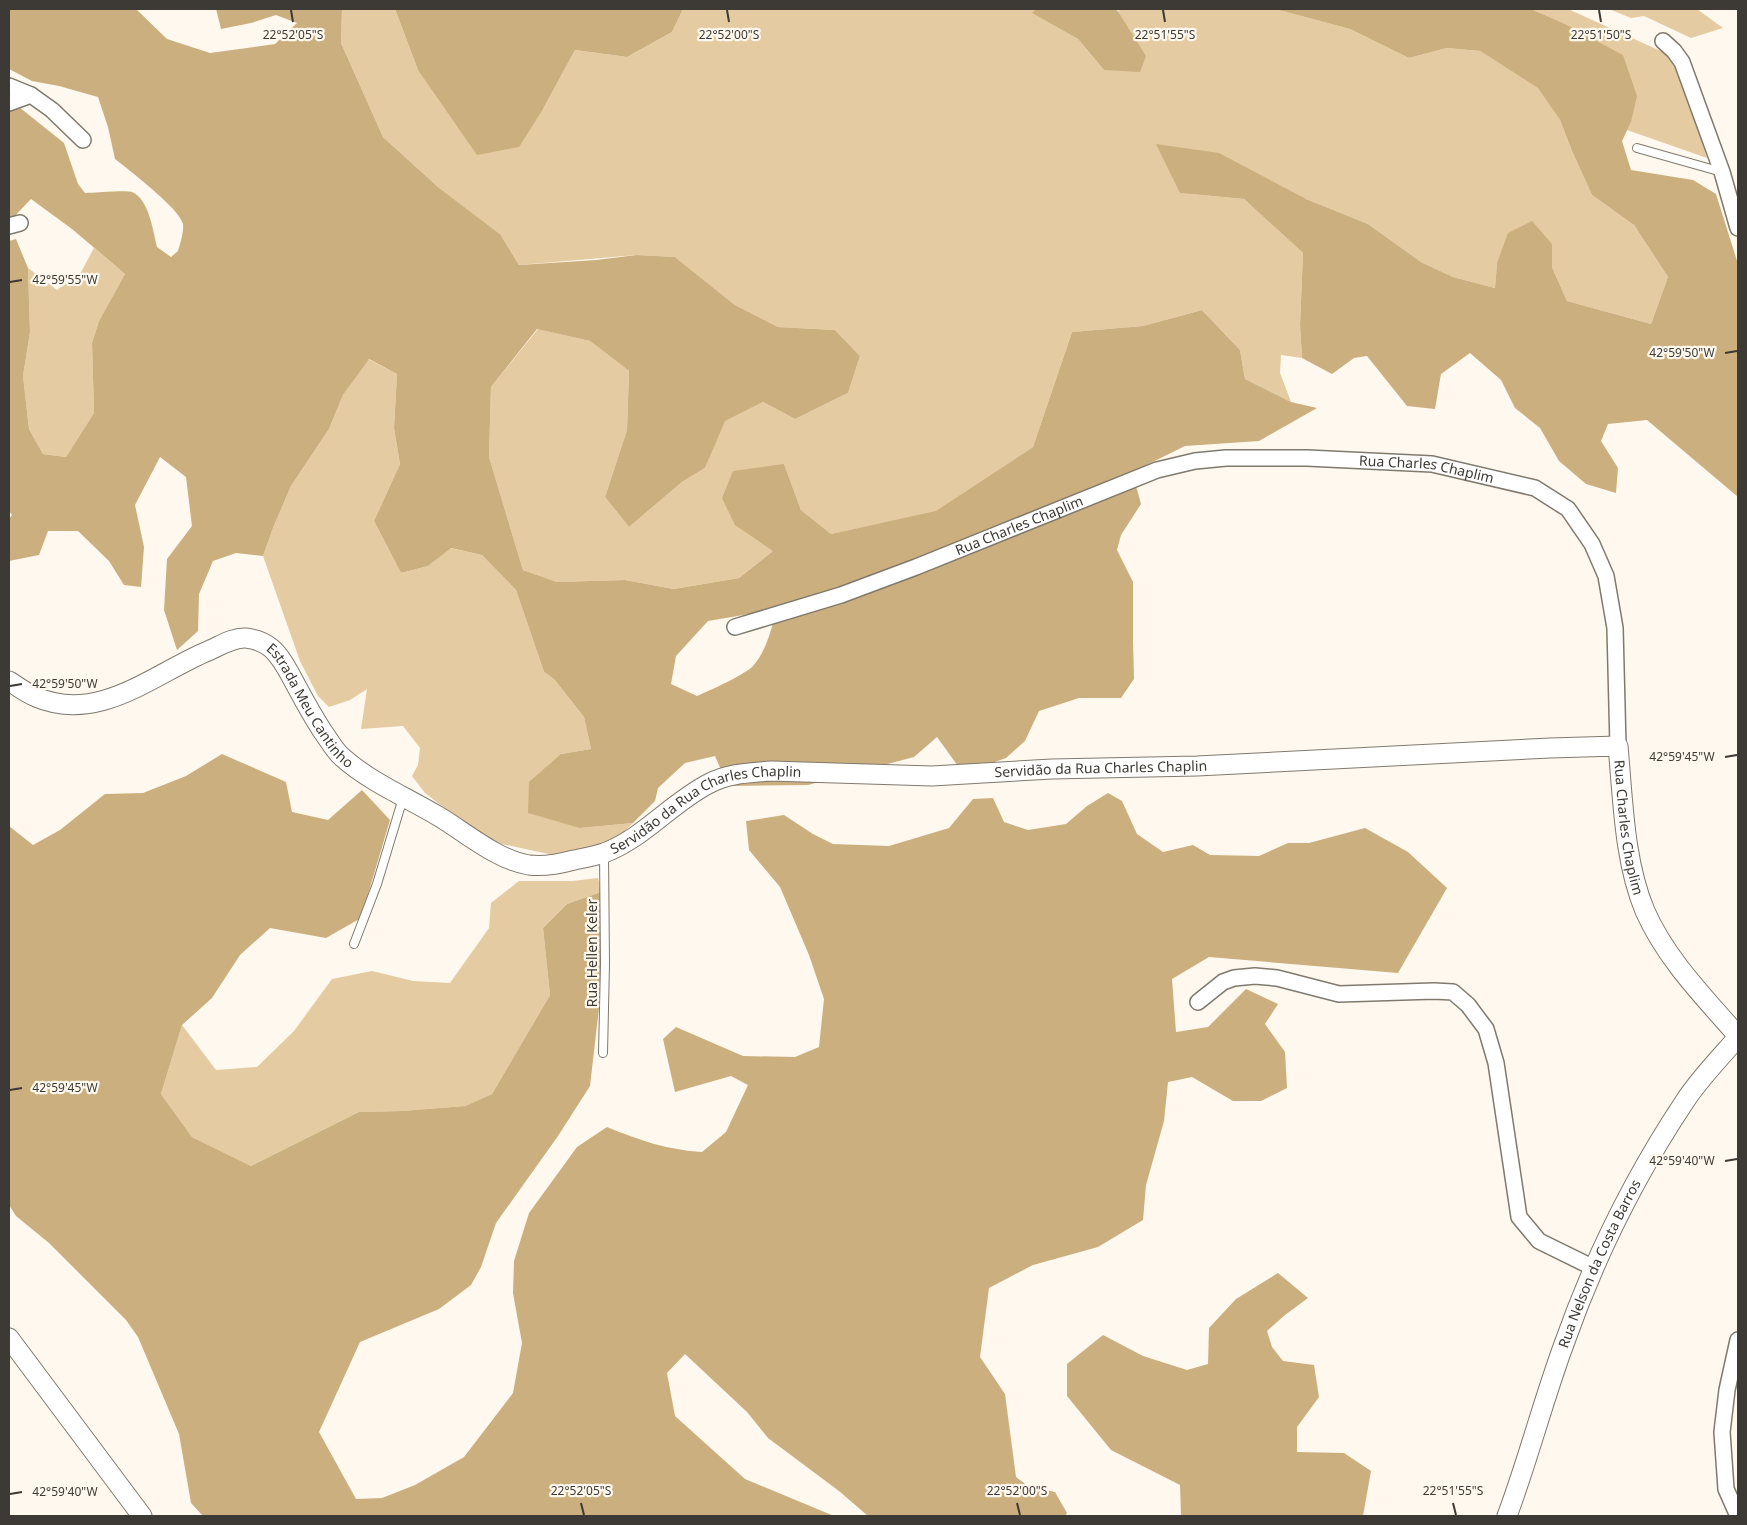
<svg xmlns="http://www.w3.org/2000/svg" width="1747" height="1525" font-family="'Noto Sans',sans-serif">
	<rect width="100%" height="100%" fill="#fef8ee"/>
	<path fill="#e5cba1" d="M342,9h53l23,61 125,39 32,-59 52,7 45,-25 11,-23h353l-3,4 45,26 26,31 15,-61h156l75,20 59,29 38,-10 33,3 59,37 21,32 12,31 20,44 42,30 34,52 -17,47 -84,-23 -15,-34v-23l-55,19 -2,25 -42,-11 -32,-15 -53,-38 -62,-25 -126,-6 64,6 59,54 -3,72 2,33 -21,-3 -1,18 11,29 -46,-23 -5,-29 -38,-40 -59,16 -71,6 -39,115 -97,65 -105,22 -30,-24 -17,-46 -11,87 -34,27 -65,11 -49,-9 -68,2 -34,-12 -34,-113 2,-70 47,-58 52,12 39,30 -2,59 -22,67 24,30 53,-45 23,-14 19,-47 39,-19 32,17 53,-26 12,-37 -25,-26 -57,-3 -43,-22 -60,-48 -38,-2 -118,10 -19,-31 -62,-47 -55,-50 -42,-94z
		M1531,9h37l108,49 31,100 -80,-28 4,-8 -70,-100z
		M1609,9h88l26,19 -32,10 -47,-22 -13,2z
		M94,248l31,26 -26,47 -7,22 2,70 -28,44 -23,-3 -14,-25 -6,-53 7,-44 -2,-64 29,22 23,-16z
		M368,359l29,15 -3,54 6,36 -26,57 27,52 27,-7 22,-18 32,7 34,35 28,82 10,7 30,38 7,32 -30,5 19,74 53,-5 -25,24 -50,9 -70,-15 -63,-48 -13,-17 6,-11 2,-17 -17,-22 -42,3 6,-40 -17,11 -21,7 -11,-11 -18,-35 -37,-105 10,-28 18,-42 38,-57 14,-34z
		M598,878l3,14 -34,12 -24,24 7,67 -58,99 -27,12 -63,5 -43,1 -108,54 -59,-29 -31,-43 21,-69 34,45 41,-3 37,-36 38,-52 40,-8 41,10 37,2 39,-55 2,-25 28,-22h54z"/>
	<path fill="#ccaf7e" d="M9,9h127l31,30 43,14 65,-9 22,-21 -21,-8 -25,8 -30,6 -5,-20h126l-1,34 42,94 55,50 62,47 19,31 77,-5 41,-5 38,2 60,48 43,22 57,3 25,26 -12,37 -53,26 -32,-17 -38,19 -20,47 -23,14 -53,45 -24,-30 22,-67 2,-59 -39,-30 -53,-12 -46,58 -2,70 34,113 34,12 68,-2 49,9 65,-11 34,-27 -38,-26 -13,-27 11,-27 51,-7 17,46 30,24 105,-23 97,-64 39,-115 71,-6 59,-16 38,40 5,29 46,23 26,6 -58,33 -74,5 -79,39 -257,101 -100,28 -41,7 -32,35 -5,28 26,12c12,-5 49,-22 56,-30 11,-12 17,-31 21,-47l133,-40 229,-93 5,18 -20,31 -4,15 16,32v58l1,39 -13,19h-42l-40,13 -14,30 -19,17 -43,15 -26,-36 -23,20 -106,28 -80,1 -13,-30 -30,7 -27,25 -3,13 -22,22 -53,5 -52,-15 1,-31 32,-28 30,-5 -7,-32 -30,-38 -10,-7 -28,-82 -34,-35 -31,-7 -23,18 -27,7 -27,-52 26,-57 -6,-36 3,-54 -28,-15 -26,36 -14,34 -38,57 -18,42 -10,28 -27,-3 -23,8 -14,33 -1,37 -21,19 -13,-40 3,-51 25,-33 -6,-49 -26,-20 -25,48 9,42 -3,40 -17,-2 -15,-24 -31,-30h-30l-9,24 -30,6v-42l3,-4 -3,-4v-270l7,-2 12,29 2,64 -7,44 6,53 14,25 23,3 28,-44 -2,-70 7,-22 26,-47 -53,-45 -41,-30 -22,23v-123l55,44 14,41 7,9c9,0 41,-3 47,-1 17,7 21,39 25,55l14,10 7,-6c2,-7 6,-19 5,-27 -3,-15 -54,-54 -68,-65l-7,-32 -10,-30 -39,-11 -27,-5 -23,-12z
		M395,9h288l-11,23 -45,25 -52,-7 -32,59 -24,38 -42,8 -59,-85z
		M1036,9h83l-2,1 29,46 -6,16 -36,-2 -26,-31 -46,-26z
		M1275,9h256l30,13 62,33 14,41 -6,26 -9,19 9,29 62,10 23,14 22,70v233l-91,-77 -39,4 -7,17 17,27 -2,25 -30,-9 -27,-23 -19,-33 -25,-20 -14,-28 -31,-27 -29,21 -6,35 -28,-3 -40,-50 -13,2 -22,16 -30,-16 -2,-33 3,-72 -59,-54 -64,-6 -24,-49 63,9 87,46 62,25 53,38 32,15 42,11 2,-25 11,-30 24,-12 20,23v23l15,34 84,23 17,-47 -34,-52 -42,-30 -20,-44 -12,-31 -22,-32 -58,-37 -33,-3 -38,10 -59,-29z
		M222,754l64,28 6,30 36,8 34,-30 28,30 -29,98 -35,20 -56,-10 -30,27 -28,43 -30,27 -21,69 31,43 59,29 108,-54 43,-1 63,-5 27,-12 58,-99 -7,-67 24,-24 34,-12 1,90 -12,104 -32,50 -62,87 -15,44 -10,18 -32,24 -79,33 -41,90 37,67 26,-1 33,-13 49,-28 49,-64 9,-50 -9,-50 1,-32 15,-48 48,-66 30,-20c31,13 61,23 95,25l24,-20 22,-47 -17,-9 -56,16 -12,-53 13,-12 67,29 52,1 24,-10 5,-48 -15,-44 -29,-68 -31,-37 -3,-29 38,-6 29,19 20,10 56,2 60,-18 24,-29 20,-1 11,24 24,8 38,-6 21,-18 21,-13 14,8 15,33 26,18 30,-7 17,10 49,1 29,-13h21l56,-15 43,24 39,36 -49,85 -189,-16 -37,22 4,53 32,-5 38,-38 32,15 -13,20 20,28 2,36 -26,13h-28l-41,-24 -24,5 -4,39 -18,64 -3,35 -45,27 -65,18 -44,23 -9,69 25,37 11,83 12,9 27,6 12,21 -2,3h-197l-29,-25 -71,-53 -21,-26 -62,-58 -18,19 8,43 70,63 89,37h-631l-12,-13 -12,-69 -41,-97 -12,-17 -77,-77 -33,-27 -7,-11v-379l24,19 27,-15 45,-36 38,-1 43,-17z
		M1278,1273l30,25 -23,17 -18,16 5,16 11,14 31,4 5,32 -22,30v25l47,1 27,18 -8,45h-182l-1,-31 -69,-35 -44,-54v-32l36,-29 40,21 44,14 21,-6 1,-36 27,-29z"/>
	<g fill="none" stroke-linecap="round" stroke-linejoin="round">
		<g stroke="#80796e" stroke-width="10">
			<path id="service" d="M1637,148l85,24
				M354,944l23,-60 26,-86
				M603,1053l2,-89 -1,-111"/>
		</g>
		<g stroke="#80796e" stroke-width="18">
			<g id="minor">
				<path d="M1663,41l11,10 8,11 40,110 16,56"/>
				<path d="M9,86l22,9 21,15 31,30"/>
				<path d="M9,103l22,-8"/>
				<path d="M9,226l11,-3"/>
				<path id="s1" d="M735,627l106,-32 75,-28 241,-97 38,-9 31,-3h81l125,6 103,24 33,21 24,35 14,32 9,52 3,118"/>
				<path d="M1198,1002l25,-20 11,-4 21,-2 22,2 62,16 95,-3 19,1 15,13 18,24 10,34 23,154 20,24 55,27"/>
				<path d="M1738,1516l-12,-27 -4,-57 5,-42 11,-50"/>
			</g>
		</g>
		<g stroke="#80796e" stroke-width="21">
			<g id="tertiary">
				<path id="s2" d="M9,681c8,5 17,12 27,16 63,27 117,-23 172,-46 12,-5 25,-14 38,-13 8,1 18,4 25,10 12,10 19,27 27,41 8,15 16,29 25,43 6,8 12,19 19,25 28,25 64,40 96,59 27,16 59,44 91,49 15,2 30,-1 45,-5 10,-2 21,-4 30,-7 40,-15 68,-51 106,-70 19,-10 40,-10 61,-12l161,5 120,-7 145,-3 353,-18 68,-2c5,54 6,115 27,165 21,48 60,87 93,125"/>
				<path d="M9,1338l133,178"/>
				<path id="s3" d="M1507,1516c21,-56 36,-115 57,-172 30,-85 71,-168 121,-243 15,-23 35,-43 53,-64"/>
			</g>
		</g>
		<use href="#service" stroke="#fff" stroke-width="8"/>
		<use href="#minor" stroke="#fff" stroke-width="15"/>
		<use href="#tertiary" stroke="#fff" stroke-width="19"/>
	</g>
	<path fill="none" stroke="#3d3a35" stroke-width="2" d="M291,10l2,12M727,10l2,12M1163,10l2,12M1599,10l2,12M10,282l12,-2M1725,353l12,-2M10,686l12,-2M1725,757l12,-2M10,1090l12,-2M1725,1161l12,-2M10,1494l12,-2M581,1503l3,12M1017,1503l3,12M1453,1503l3,12"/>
	<g text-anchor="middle" stroke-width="4.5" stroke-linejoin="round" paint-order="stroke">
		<g font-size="14" fill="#3d3a35" stroke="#fef8ee">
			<text dy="5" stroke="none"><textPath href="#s1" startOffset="722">Rua Charles Chaplim</textPath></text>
			<text dy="5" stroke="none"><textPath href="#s1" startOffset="302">Rua Charles Chaplim</textPath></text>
			<text dy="5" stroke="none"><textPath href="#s2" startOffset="354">Estrada Meu Cantinho</textPath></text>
			<text dy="5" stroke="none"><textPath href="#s2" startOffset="1228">Servidão da Rua Charles Chaplin</textPath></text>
			<text dy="5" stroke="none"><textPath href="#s2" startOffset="822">Servidão da Rua Charles Chaplin</textPath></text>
			<text dy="5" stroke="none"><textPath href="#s2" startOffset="1828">Rua Charles Chaplim</textPath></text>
			<text transform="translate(592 953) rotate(-90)" y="5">Rua Hellen Keler</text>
			<text dy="5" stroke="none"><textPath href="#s3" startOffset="269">Rua Nelson da Costa Barros</textPath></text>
		</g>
	</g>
	<g font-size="12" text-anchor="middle" fill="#3d3a35" stroke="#fef8ee" stroke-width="4.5" stroke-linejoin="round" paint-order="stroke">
		<text x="293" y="39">22°52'05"S</text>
		<text x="729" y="39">22°52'00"S</text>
		<text x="1165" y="39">22°51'55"S</text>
		<text x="1601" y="39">22°51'50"S</text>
		<text x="65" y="284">42°59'55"W</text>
		<text x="1682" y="357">42°59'50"W</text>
		<text x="65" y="688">42°59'50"W</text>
		<text x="1682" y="761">42°59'45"W</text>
		<text x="65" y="1092">42°59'45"W</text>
		<text x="1682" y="1165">42°59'40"W</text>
		<text x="581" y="1495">22°52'05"S</text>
		<text x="1017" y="1495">22°52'00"S</text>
		<text x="1453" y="1495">22°51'55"S</text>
		<text x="65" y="1496">42°59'40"W</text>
	</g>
	<rect width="1747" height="1525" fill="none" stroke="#3d3a35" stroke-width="20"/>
</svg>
